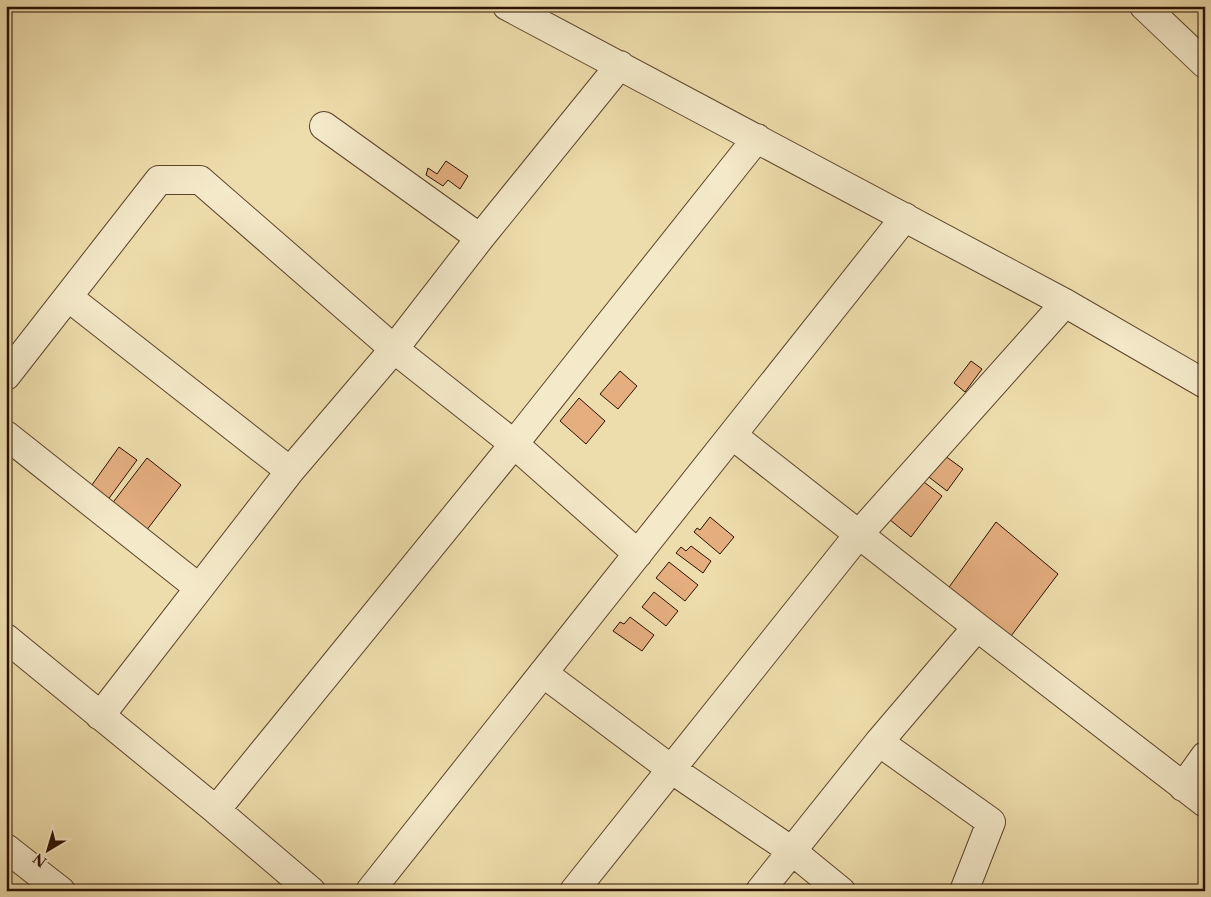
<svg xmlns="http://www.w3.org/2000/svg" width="1211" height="897" font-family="'Libre Caslon Text',serif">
	<rect width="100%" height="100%" fill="#eeddac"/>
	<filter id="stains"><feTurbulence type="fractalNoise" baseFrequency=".004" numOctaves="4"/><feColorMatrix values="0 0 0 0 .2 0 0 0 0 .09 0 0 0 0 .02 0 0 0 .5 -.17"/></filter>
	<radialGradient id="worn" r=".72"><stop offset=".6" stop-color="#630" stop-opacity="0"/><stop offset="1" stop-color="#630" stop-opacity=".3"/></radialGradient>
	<path fill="#e4ae7f" stroke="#2b1000" d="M446,161l22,15 -8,13 -12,-9 -5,6 -17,-11 2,-7 9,6z
		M971,361l11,8 -17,23 -11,-9z
		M620,371l17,15 -19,23 -18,-15z
		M579,398l26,23 -19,23 -26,-23z
		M119,447l18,13 -30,41 -18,-12z
		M937,450l26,19 -16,22 -26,-20z
		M147,458l34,27 -35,46 -35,-26z
		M915,475l27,21 -31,41 -27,-22z
		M710,517l24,20 -14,17 -26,-22 3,-4 3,2z
		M996,522l62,52 -50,66 -61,-50z
		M691,546l20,15 -8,12 -27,-20 5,-6 5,4z
		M669,562l29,23 -13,16 -29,-23z
		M654,592l24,19 -12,15 -24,-19z
		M630,617l24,18 -12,16 -29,-20 7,-9 4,2z"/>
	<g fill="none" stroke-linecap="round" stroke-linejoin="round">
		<g stroke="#5c432b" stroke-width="30">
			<path id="minor" d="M507,6l558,297 140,81
				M1144,6l61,58
				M324,126l156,112
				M68,297l222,174
				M6,376l153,-196h41l194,169 120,95 124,110
				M6,435l193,153
				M732,435l245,192 -98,115 112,80 -27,69
				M977,627l228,176
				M6,638l210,172 298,-366 243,-306
				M543,673l128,96 121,82 49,40
				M100,716l190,-245 104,-122 86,-111 140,-173
				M1183,787l22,-31
				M216,810l95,81
				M6,848l55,43
				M370,891l535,-674
				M574,891l285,-357 206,-231
				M760,891l119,-149"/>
		</g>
		<use href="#minor" stroke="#f4e9c9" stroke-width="28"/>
	</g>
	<rect width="1211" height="897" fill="none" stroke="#eeddac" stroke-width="25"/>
	<rect x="8" y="8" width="1196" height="882" fill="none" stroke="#2b1000" stroke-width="2.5"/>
	<rect x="12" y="12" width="1186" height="872" fill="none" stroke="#2b1000"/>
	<g transform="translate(48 850) rotate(218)" stroke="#f4e9c9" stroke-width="4" paint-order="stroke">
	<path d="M0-4L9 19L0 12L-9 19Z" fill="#2b1000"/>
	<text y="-8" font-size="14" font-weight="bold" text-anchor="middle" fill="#2b1000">N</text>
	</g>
	<rect width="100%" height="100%" filter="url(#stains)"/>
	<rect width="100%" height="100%" fill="url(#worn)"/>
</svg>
